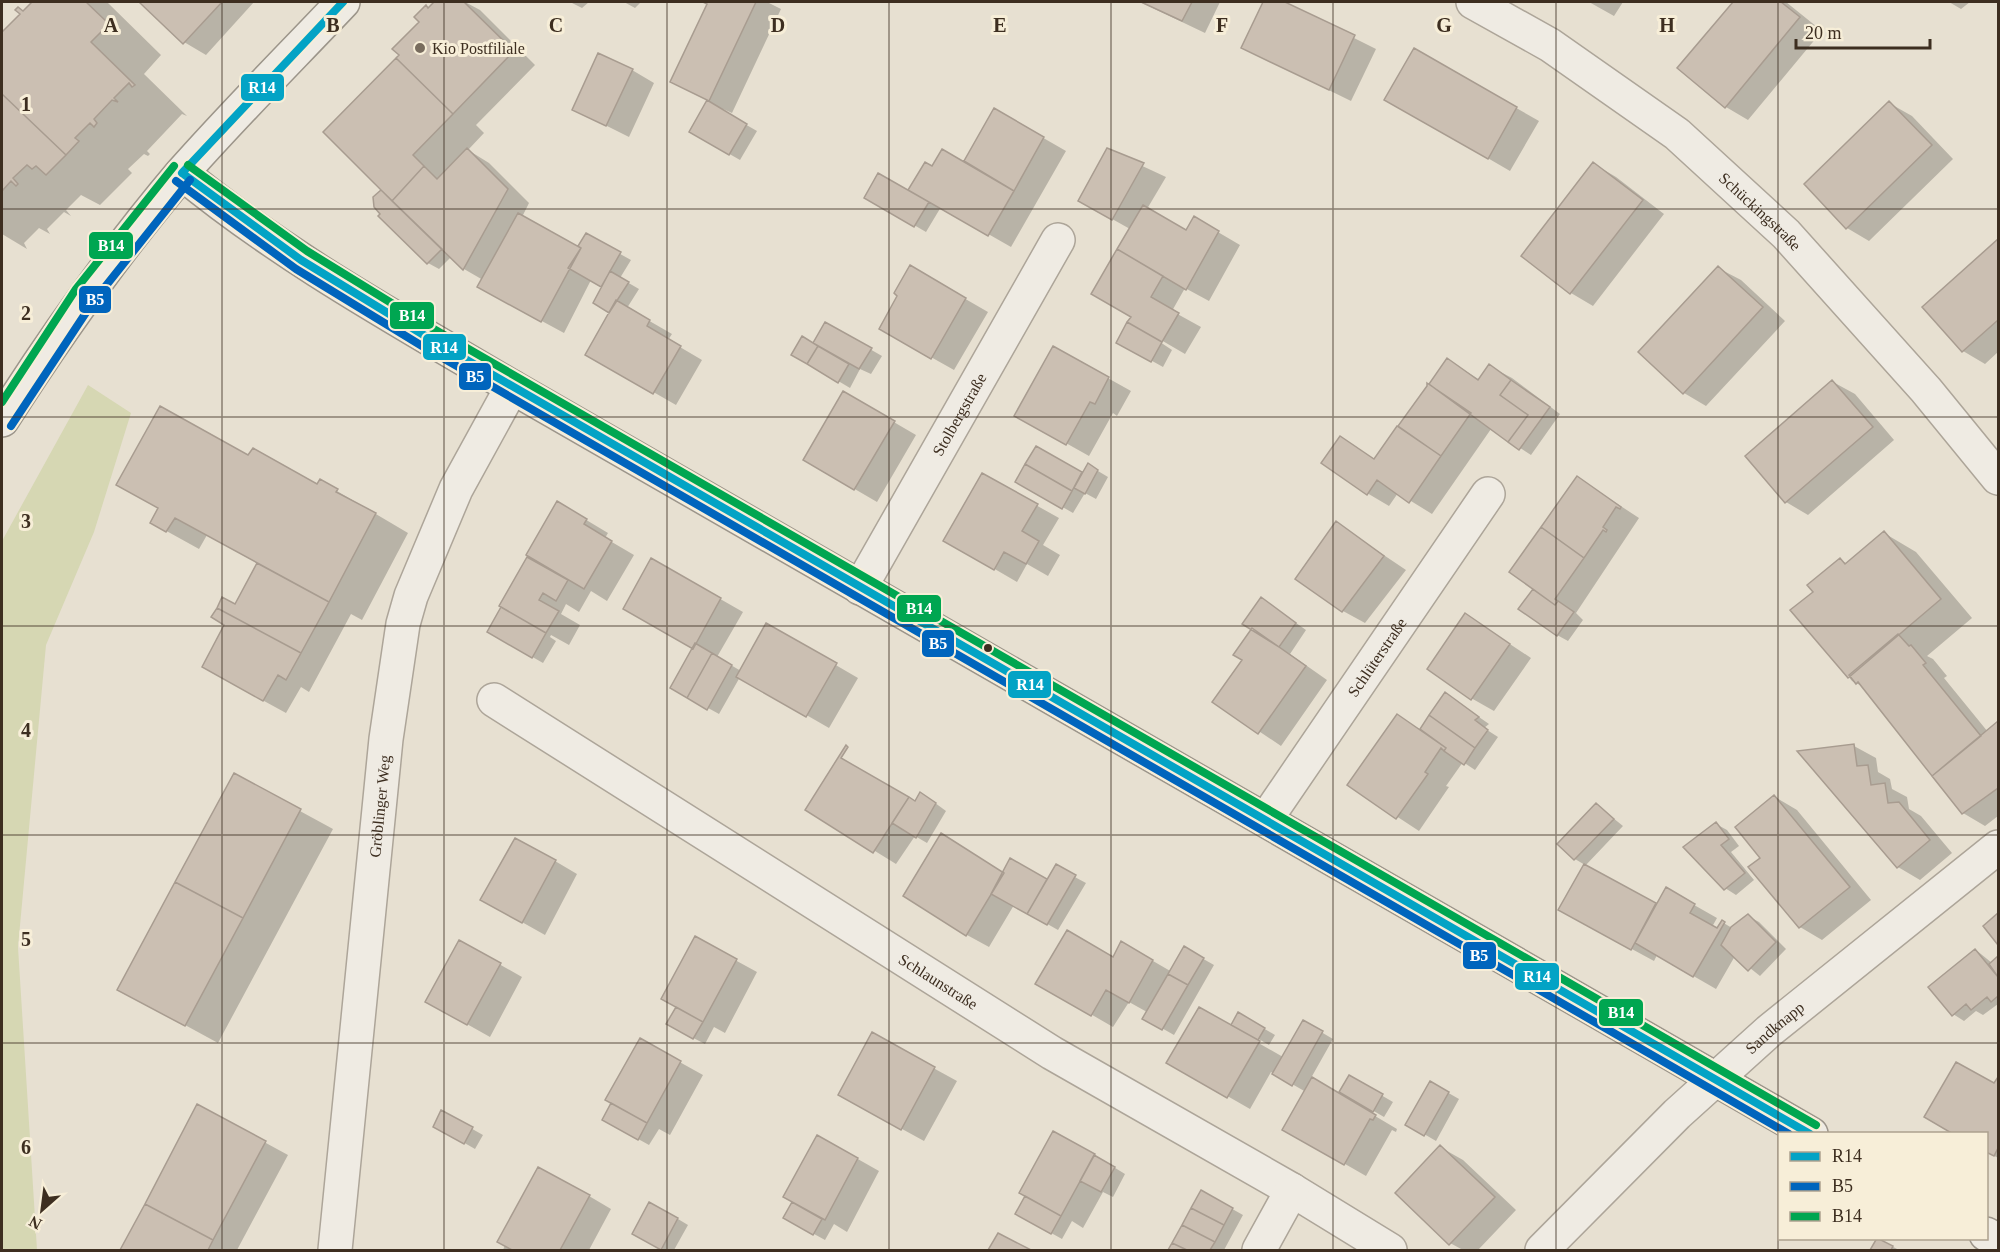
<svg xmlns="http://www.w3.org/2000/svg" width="2000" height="1252" font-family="'Times New Roman',serif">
	<rect width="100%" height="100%" fill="#e7e0d1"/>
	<path fill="#d6d7b3" d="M88,385l43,28 -37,119 -48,113 -28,302 19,303h-35v-709z"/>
	<path fill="#0003" d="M34,2l74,1 53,52 -17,19 43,42 -5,-2 -35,37 3,3 -2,2 -4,-2 -16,15 4,4 -32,32 -19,-10 -15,15 5,6 -7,-4 -17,17 3,5 -11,-6 -15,15 3,6 -25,-15v-204l3,2z
		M141,2h113l-48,53 -22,-13z
		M436,2h29l15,8 55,55 -59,60 8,8 -16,17 21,13 40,40 -7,14 57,31 7,-13 45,25 -11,18 19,11 -12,19 45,26 -4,6 34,20 -26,45 -89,-51 24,-42 -8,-25 -12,-7 -27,53 -63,-34 -18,-19 -19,-11 -12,-13 -13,13 -11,-6 -48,-47 21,-161z
		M570,2h19l-7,6z
		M624,2h17l-6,6z
		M703,2h64l14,7 -49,104 -9,-4 -1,2 35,20 -17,29 -49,-28 17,-31 -36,-20 37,-76z
		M1140,2h80l-15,31z
		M1265,2h17l94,47 -25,52 -108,-53z
		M1589,2h34l-9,14z
		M1735,2h51l36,29 -74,89 -22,-13 -46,-39z
		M1949,2h21l-9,7z
		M1414,50l125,71 -29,50 -124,-72z
		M632,70l22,13 -25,54 -56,-28z
		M1889,103l23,13 41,43 -84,82 -22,-13 -41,-44z
		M995,110l71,41 -55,96 -70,-40 -15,25 -60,-35 43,-5 16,-28 8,4 31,-5z
		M1108,150l58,27 -19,32 40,23 7,-14 46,27 -31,56 -24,-13 -13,23 29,16 -16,27 -24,-14 -1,2 12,8 -9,17 -45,-25 15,-26 -3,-87 -50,-28z
		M1594,164l22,13 48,37 -71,92 -22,-13 -48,-37z
		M1998,241v111l-13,12 -22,-13 -39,-44z
		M910,267l78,45 -34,58 -73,-41 18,-33z
		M1718,268l23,12 44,41 -79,85 -22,-13z
		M826,324l56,32 -11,18 -11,-5 -10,19 -57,-34 20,-9z
		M1054,348l77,43 -14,25 -4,-3 -24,43 -73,-41z
		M1448,360l32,20 9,-14 23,12 48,36 -29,41 -40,-26 -59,85 -34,-21 -9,13 -22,-13 -27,-55 36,22z
		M1833,382l22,12 39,46 -86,75 -22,-13 -39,-45z
		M844,393l72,42 -39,67 -72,-42z
		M1036,448l47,26 5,-9 20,12 -12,22 -11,-6 -12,20 -56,-32z
		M249,457l69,29 2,-5 88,52 -46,87 -11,-6 -42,78 -8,-5 -15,26 -60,-33 10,-74 23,-43 -52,-28 -8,14 -47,-26z
		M982,475l77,43 -16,27 17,10 -12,21 -21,-12 -10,18 -72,-42z
		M1578,478l61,40 -63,95 7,7 -15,21 -11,-6 -22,-46z
		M558,503l50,30 -3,5 29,17 -27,46 -16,-10 -12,21 -13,-8 -5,10 19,11 -11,20 -18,-10 -1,2 6,4 -13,22 -54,-31z
		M1336,523l70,47 -41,53 -22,-12z
		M1884,533l32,19 56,66 -45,38 6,3 14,17 -3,2 44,54 10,-9v93l-13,10 -22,-13 -99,-126 -12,-6 -59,-71 22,-18 25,-32 8,4z
		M652,560l91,52 -26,45 24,14 26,-46 91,53 -29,50 -89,-51 -21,37 -47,-26 22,-40z
		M1272,606l34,24 -16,24 37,26 -46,66 -67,-45 30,-41z
		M1466,615l65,43 -37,53 -23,-13z
		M1446,694l43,30 -5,4 14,9 -23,33 -12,-8 -17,24 3,1 -30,44 -70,-46 49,-69 23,14z
		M1854,746l22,12 2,14 12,7 2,10 15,8 2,12 12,7 31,37 -32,27 -22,-13 -98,-115z
		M234,775l99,54 -115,214 -99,-54z
		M1775,797l22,13 74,90 -49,40 -22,-13 -38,-69z
		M931,800l15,11 -19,32 -12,-7 -19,28 -89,-55z
		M1597,805l26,21 -38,40 72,39 9,-16 51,29 -5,9 6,3 4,-8 10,6 16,-12 11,6 27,27 -26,27 -25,-20 -19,33 -59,-34 -3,6 -72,-39 3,-57 -10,-6z
		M1716,824l11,6 12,16 -8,6 23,28 -18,15 -11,-7z
		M942,835l62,38 7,-13 37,21 8,-14 30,16 -28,47 -44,-25 -25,42 -22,-12z
		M555,861l22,13 -32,61 -41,-23z
		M460,942l62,35 -32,60 -41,-23z
		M1122,943l50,29 12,-24 30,17 -40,70 -30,-17 3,-6 -18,-10 -16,25 -76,-44 76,-24z
		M1976,950l16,13 6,-5v46l-15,11 -7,-4 -12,10 -11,-7z
		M735,960l22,12 -32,61 -11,-6 -9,17 -27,-14 -1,-24z
		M1199,1009l84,48 21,-35 29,17 -22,39 86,51 -1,3 -4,-2 -26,46 -82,-47 22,-37 -35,-20 -21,37 -82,-47z
		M1239,1014l36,21 -6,10 -36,-21z
		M873,1035l84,46 -33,60 -62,-34z
		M640,1040l63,35 -33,60 -11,-6 -10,16 -45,-25z
		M1350,1077l43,25 -9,15 -43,-25z
		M1998,1078v80l-12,-7 8,-66z
		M1431,1083l28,16 -23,42 -29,-17z
		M198,1106l90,49 -51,95h-116z
		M442,1112l41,23 -8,14 -40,-23z
		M1440,1147l23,13 53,50 -38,40h-15l-13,-7z
		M1094,1155l31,19 -12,23 -10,-5 -20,36 -11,-7 -10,18 -45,-25z
		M856,1158l23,13 -32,61 -13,-8 -9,16 -40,-22 9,-16z
		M1202,1192l41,23 -19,35h-54z
		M589,1196l22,13 -22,41h-86l2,-5z
		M678,1219l10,6 -14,25h-9l-31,-17z
		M998,1235l30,15h-38z
		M1878,1239l21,11h-27z"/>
	<path fill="#cbbfb2" stroke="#a89c90" stroke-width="1.5" d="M32,2h54l23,22 -18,18 44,43 -3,2 -3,-4 -15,15 4,4 -6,-2 -18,19 3,4 -3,4 -4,-4 -15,15 4,3 -13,14 -64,-61v-65l1,2 17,-17 -5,-4 3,-3 5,4z
		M139,2h83l-39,42z
		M434,2h30l50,49 -61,63 -57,-56 3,-3 -7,-6 27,-27 -5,-5 12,-12 2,3z
		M703,2h53l-47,99 -39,-19 37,-78z
		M1141,2h51l-10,19z
		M1263,2h22l70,33 -26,55 -88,-42z
		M1733,2h48l19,15 -75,91 -48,-40z
		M1414,48l103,59 -29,52 -104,-59z
		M598,53l35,16 -27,57 -34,-16z
		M396,58l57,56 -40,41 11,11 -32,35 -69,-69z
		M2,94l64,61 -20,20 -10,-9 -4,3 -5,-4 -14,13 5,6 -2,2 -5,-5 -9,10z
		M707,100l40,24 -18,31 -40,-23z
		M1889,101l43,44 -86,84 -42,-45z
		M994,108l50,29 -30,54 -50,-30z
		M467,148l41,41 -45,81 -71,-69 32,-35 13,13z
		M1107,148l37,15 -32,57 -34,-19z
		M942,149l72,42 -26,45 -80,-46 17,-28 7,4z
		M1593,162l50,38 -73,94 -49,-38z
		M878,173l51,29 -15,25 -50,-29z
		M381,190l61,59 -15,15 -49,-48 2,-2 -6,-7 -1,-10z
		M1143,205l43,25 8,-14 25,15 -33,59 -69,-41z
		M518,213l63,35 -40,74 -64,-35z
		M586,233l35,19 -20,35 -33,-19 13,-20 -3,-2z
		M1998,239v81l-36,32 -40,-45z
		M1117,249l46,27 -12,21 28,16 -17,29 -35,-20 4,-5 -40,-23z
		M910,265l56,33 -35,61 -52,-30 18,-33 -3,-3z
		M1718,266l45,41 -80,87 -45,-42z
		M610,271l19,11 -20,31 -16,-10z
		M616,300l34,20 -3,6 34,20 -28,48 -68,-39z
		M825,322l47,26 -13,21 -46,-26z
		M1127,322l35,20 -11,20 -35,-19z
		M802,336l16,10 -11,18 -16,-9z
		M818,346l31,18 -11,19 -31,-19z
		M1053,346l56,31 -14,27 -5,-2 -24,43 -52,-29z
		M1447,358l31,22 11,-16 22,16 -11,15 28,20 -20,27 -79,-58z
		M1511,380l39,27 -31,43 -11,-8 20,-27 -28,-20z
		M1832,380l41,47 -88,76 -40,-47z
		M1427,383l44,30 -30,43 -43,-30 29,-40z
		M843,391l52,30 -41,69 -51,-30z
		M160,406l88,49 5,-7 64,36 3,-5 18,10 -2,3 40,21 -47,89 -154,-84 -9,14 -16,-9 8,-15 -42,-23z
		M1397,426l44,30 -32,47 -32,-23 -10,15 -46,-32 19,-27 34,23z
		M1036,446l46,26 -10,19 -47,-27z
		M1088,463l10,7 -13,24 -11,-6z
		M1025,464l47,27 -10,18 -47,-27z
		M982,473l56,31 -16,27 17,10 -13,23 -22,-12 -10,18 -51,-29z
		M1577,476l44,31 -1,2 -4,-2 -13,20 4,3 -1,2 -3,-2 -19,28 -43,-31z
		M557,501l30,18 -3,5 28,17 -28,48 -58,-34z
		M1336,521l48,35 -42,56 -47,-33z
		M1541,527l43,31 -29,41 3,2 -3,4 -46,-33z
		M1884,531l57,68 -93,79 -58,-68 23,-18 -6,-7 33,-27 5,6z
		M527,557l41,23 -12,21 -13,-8 -4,7 20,11 -13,22 -47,-27z
		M651,558l70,40 -28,51 -70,-40z
		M257,563l72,39 -28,51 -84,-45 5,-11 13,7z
		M1533,589l22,16 3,-4 16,11 -17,24 -39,-27z
		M1261,597l35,26 -17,24 -37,-23z
		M501,607l45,26 -14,25 -45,-26z
		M217,608l84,45 -15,27 -8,-5 -15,26 -61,-34 22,-42 -13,-8z
		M1465,613l45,31 -39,56 -44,-31z
		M766,623l71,40 -31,54 -70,-40z
		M1252,628l54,38 -48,68 -46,-32 30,-42 -9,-5z
		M1898,634l11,12 2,-1 15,18 -3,2 58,71 -49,40 -74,-94 -2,2 -7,-9z
		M695,643l17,10 -25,45 -17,-10z
		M712,653l20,12 -25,45 -20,-12z
		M1445,692l34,25 -4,3 13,10 -13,18 -46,-33z
		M1397,714l49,34 -2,3 -3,-3 -16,24 3,2 -32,45 -49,-34z
		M1429,715l46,33 -11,17 -20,-14 2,-3 -26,-19z
		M1998,721v67l-36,26 -30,-38z
		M1854,744l3,22 11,-1 3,20 14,-2 3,20 11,-1 31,38 -33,28 -100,-117z
		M846,745l2,2 -7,11 68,39 -36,56 -68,-43z
		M234,773l67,36 -58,109 -68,-36z
		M920,792l16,11 -20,35 -24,-15 17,-26 6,4z
		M1774,795l76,92 -51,41 -51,-61 12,-9 -25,-31z
		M1596,803l18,16 -40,41 -17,-16z
		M1716,822l13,17 -8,6 24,28 -21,17 -41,-43z
		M941,833l63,40 -38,63 -63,-40z
		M515,838l41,22 -34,63 -42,-23z
		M1010,858l37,21 -20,35 -36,-20z
		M1056,864l20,11 -29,50 -20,-11z
		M1584,864l72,39 -25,47 -73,-40z
		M175,882l68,36 -58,108 -68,-36z
		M1666,887l29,17 -5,9 27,15 5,-8 3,2 -32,55 -58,-34z
		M1998,913v32l-15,-19z
		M1748,914l28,28 -28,29 -27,-26 10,-18z
		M1067,930l46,27 8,-16 32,19 -24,43 -23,-13 -15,26 -56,-32z
		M695,936l42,23 -34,63 -42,-23z
		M459,940l42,23 -34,62 -42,-23z
		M1184,946l20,12 -16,27 -20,-11z
		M1975,949l23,28v19l-7,6 -4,-5 -16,13 -5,-6 -14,12 -24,-29z
		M1998,956v21l-9,-13z
		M1168,974l20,11 -26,45 -20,-11z
		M676,1007l27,15 -10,17 -27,-15z
		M1199,1007l61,34 -33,57 -61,-35z
		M1238,1012l27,16 -7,12 -27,-15z
		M1303,1020l20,11 -31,55 -20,-12z
		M872,1032l63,35 -34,63 -63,-35z
		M640,1038l41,23 -34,62 -42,-23z
		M1956,1062l38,21 4,-6v71l-4,8 -8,-4v-18h-33l-29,-17z
		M1349,1075l34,19 -10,18 -34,-20z
		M1312,1077l64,38 -3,5 -3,-1 -26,46 -62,-35z
		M1430,1081l19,11 -25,44 -19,-11z
		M611,1103l36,20 -9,17 -36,-20z
		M197,1104l69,37 -53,99 -68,-36z
		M441,1110l32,17 -9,17 -31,-17z
		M1053,1131l42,23 -34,62 -42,-23z
		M817,1135l41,23 -33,62 -42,-23z
		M1440,1145l55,52 -46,48 -54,-52z
		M1094,1155l21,12 -14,25 -21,-11z
		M538,1167l52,28 -30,55h-48l-15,-8z
		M1201,1190l32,18 -9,17 -33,-17z
		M1025,1196l36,20 -10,18 -36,-20z
		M649,1202l29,16 -17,32 -29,-16z
		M792,1202l30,17 -9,16 -30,-17z
		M145,1204l68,36 -5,10h-88z
		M1191,1208l33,17 -9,17 -33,-17z
		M1182,1225l33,17 -5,8h-23l-15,-7z
		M998,1233l33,17h-43z
		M1877,1238l16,8 -2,4h-21z
		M1172,1243l15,7h-19z"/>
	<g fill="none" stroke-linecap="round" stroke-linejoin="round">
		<g stroke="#ada599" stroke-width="36">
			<g id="street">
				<path id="s1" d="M1473,2l77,43 127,89 109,100 140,156 72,88"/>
				<path id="s2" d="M860,588l198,-348"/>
				<path id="s3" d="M494,700l558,353 240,137 98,60"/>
				<path id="s4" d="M1266,819l222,-325"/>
				<path id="s5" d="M335,1250l51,-511 17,-115 8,-28 45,-107 56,-102"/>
				<path d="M1259,1250l33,-60"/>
				<path id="s6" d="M1542,1250l135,-136 92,-83 229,-184"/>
			</g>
		</g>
		<g stroke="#9c958a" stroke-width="36">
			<path id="secondary" d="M182,173c102,84 217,147 330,214l1299,747
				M2,420c55,-86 113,-168 179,-246 52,-59 108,-115 162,-172
				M1986,1234l12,7"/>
		</g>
		<use href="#street" stroke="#efebe3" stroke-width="33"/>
		<use href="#secondary" stroke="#efebe3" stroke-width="33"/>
		<g stroke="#f7eed8" stroke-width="12">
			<path id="bus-1" d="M182,173l119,87 126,77 1383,797
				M182,173l161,-171"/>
		</g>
		<g stroke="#f7eed8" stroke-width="12">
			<path id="bus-2" d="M176,181l120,88 126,77 1367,788
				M11,426l82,-124 97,-122"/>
		</g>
		<g stroke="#f7eed8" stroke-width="12">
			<path id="bus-3" d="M188,165l119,86 125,77 1384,797
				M2,402l74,-113 98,-123"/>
		</g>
		<use href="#bus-1" stroke="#03a3c5" stroke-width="8"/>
		<use href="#bus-2" stroke="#0065bd" stroke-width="8"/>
		<use href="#bus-3" stroke="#00a651" stroke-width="8"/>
	</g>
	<path fill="none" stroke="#3d2e20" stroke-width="1.5" stroke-opacity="0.55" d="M222,2v1248M444,2v1248M667,2v1248M889,2v1248M1111,2v1248M1333,2v1248M1556,2v1248M1778,2v1248M2,209h1996M2,417h1996M2,626h1996M2,835h1996M2,1043h1996"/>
	<circle fill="#786c5e" stroke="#f7eed8" stroke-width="2" cx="420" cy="48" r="6"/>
	<circle fill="#3d2e20" stroke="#f7eed8" stroke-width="2" cx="988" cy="648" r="5"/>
	<g text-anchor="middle" stroke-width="6" stroke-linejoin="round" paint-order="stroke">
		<g font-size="16" fill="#3d2e20" stroke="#f7eed8" text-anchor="start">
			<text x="432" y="54">Kio Postfiliale</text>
		</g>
		<g font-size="16" fill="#3d2e20" stroke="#f7eed8">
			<text dy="6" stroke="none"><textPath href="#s1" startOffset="357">Schückingstraße</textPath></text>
			<text dy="6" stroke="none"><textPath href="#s2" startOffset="200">Stolbergstraße</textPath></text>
			<text dy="6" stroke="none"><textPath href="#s4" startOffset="196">Schlüterstraße</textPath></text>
			<text dy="6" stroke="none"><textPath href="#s5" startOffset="446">Gröblinger Weg</textPath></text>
			<text dy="6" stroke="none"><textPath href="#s3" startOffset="526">Schlaunstraße</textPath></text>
			<text dy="6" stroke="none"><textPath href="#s6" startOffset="322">Sandknapp</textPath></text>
		</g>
	</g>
	<g font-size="20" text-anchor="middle" font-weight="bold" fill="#3d2e20" stroke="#f7eed8" stroke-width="6" stroke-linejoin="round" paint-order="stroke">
		<text x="111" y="32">A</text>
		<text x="333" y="32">B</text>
		<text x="556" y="32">C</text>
		<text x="778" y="32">D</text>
		<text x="1000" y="32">E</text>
		<text x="1222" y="32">F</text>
		<text x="1444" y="32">G</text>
		<text x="1667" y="32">H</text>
		<text x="26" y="111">1</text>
		<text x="26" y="320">2</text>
		<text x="26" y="528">3</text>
		<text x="26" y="737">4</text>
		<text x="26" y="946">5</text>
		<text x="26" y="1154">6</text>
	</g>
	<g stroke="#f7eed8" stroke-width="2">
		<rect x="240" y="73" width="45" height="29" rx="6" fill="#03a3c5"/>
		<rect x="88" y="231" width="46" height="29" rx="6" fill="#00a651"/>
		<rect x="78" y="285" width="34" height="29" rx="6" fill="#0065bd"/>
		<rect x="389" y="301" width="46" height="29" rx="6" fill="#00a651"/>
		<rect x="422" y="333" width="45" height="28" rx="6" fill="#03a3c5"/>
		<rect x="458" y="362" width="34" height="29" rx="6" fill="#0065bd"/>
		<rect x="896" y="594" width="46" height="29" rx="6" fill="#00a651"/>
		<rect x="921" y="629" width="34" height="29" rx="6" fill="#0065bd"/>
		<rect x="1007" y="670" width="45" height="29" rx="6" fill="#03a3c5"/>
		<rect x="1462" y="941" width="35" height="29" rx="6" fill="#0065bd"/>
		<rect x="1514" y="962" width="46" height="29" rx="6" fill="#03a3c5"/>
		<rect x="1598" y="998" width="46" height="29" rx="6" fill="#00a651"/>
	</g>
	<g font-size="16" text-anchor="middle" font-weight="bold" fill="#fff">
		<text x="262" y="93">R14</text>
		<text x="111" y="251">B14</text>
		<text x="95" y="305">B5</text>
		<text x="412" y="321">B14</text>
		<text x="444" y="353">R14</text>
		<text x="475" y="382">B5</text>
		<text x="919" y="614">B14</text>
		<text x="938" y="649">B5</text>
		<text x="1030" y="690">R14</text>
		<text x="1479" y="961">B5</text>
		<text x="1537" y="982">R14</text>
		<text x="1621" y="1018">B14</text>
	</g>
	<rect width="2000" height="1252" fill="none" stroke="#3d2e20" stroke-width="6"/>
	<rect x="1778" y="1132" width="210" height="108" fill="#f7eed8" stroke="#ada18e" stroke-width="1.5"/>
	<rect x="1790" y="1152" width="30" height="9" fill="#03a3c5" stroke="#ada18e" stroke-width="1.5"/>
	<text x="1832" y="1162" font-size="18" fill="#3d2e20">R14</text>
	<rect x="1790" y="1182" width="30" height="9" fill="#0065bd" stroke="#ada18e" stroke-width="1.5"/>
	<text x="1832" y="1192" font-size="18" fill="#3d2e20">B5</text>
	<rect x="1790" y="1212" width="30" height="9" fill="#00a651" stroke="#ada18e" stroke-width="1.5"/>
	<text x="1832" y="1222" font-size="18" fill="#3d2e20">B14</text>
	<g transform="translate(42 1210) rotate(208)" stroke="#f7eed8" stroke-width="4.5" paint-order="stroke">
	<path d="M0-4.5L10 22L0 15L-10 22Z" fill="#3d2e20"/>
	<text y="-9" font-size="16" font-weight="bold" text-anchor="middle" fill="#3d2e20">N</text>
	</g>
	<path d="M1796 39v9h134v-9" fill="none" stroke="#3d2e20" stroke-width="3"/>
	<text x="1805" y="39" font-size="18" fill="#3d2e20" stroke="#f7eed8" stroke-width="4.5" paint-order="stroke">20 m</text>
</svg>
